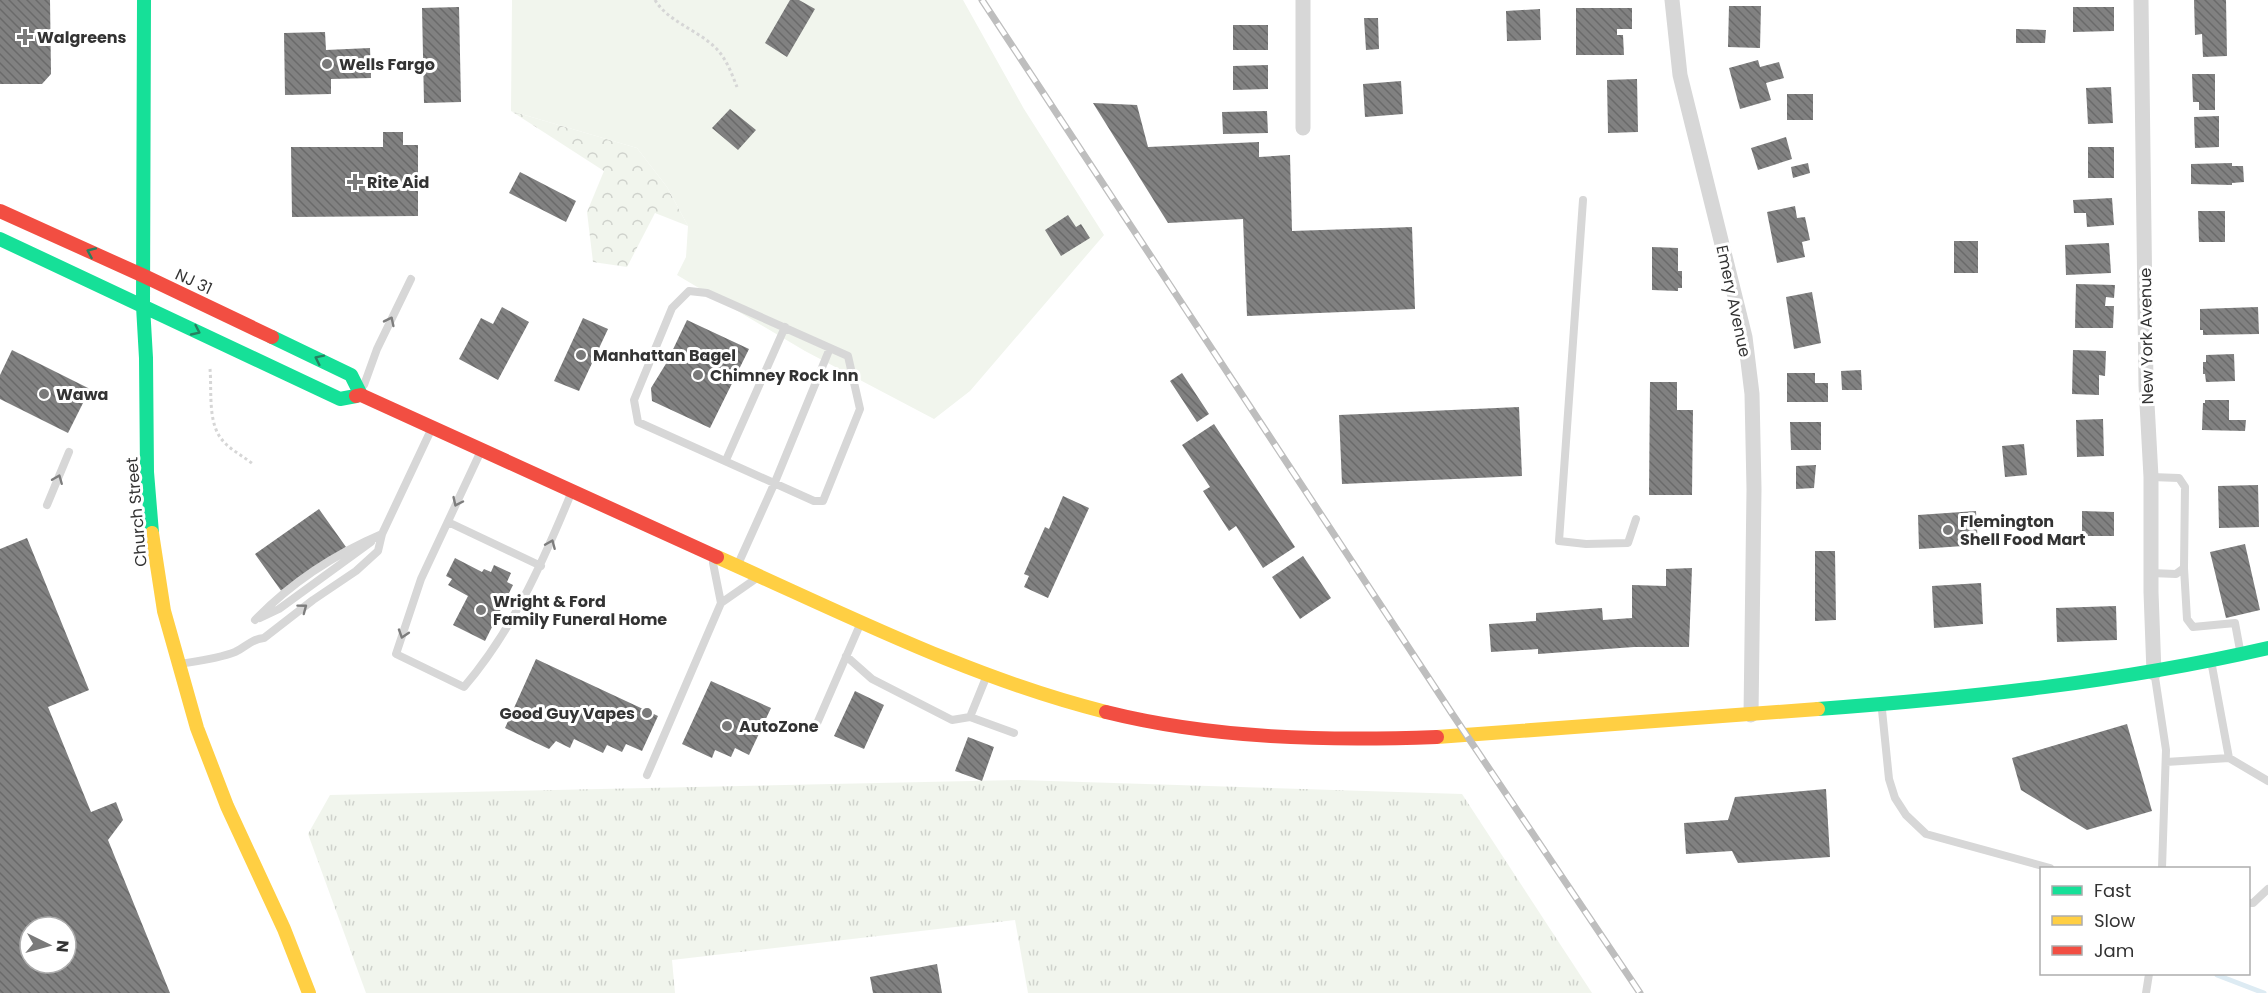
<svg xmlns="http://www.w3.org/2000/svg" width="2268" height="993" font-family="Poppins,sans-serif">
	<defs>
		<pattern id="grass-tufts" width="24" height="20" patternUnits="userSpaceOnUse" patternTransform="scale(1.5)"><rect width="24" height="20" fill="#f1f5ed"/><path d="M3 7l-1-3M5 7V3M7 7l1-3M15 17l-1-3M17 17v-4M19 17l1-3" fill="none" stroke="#cfd2cc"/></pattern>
		<pattern id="forest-crowns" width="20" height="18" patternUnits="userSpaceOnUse" patternTransform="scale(1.5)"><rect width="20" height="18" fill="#f1f5ed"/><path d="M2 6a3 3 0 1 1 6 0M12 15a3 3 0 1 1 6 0" fill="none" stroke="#cfd2cc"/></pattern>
		<pattern id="building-back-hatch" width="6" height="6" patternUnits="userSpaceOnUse" patternTransform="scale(1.5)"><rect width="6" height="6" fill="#818181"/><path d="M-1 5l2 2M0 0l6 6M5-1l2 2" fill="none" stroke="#6a6a6a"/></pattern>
	</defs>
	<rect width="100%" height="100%" fill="#fff"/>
	<path fill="url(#grass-tufts)" d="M1019,780l443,14 130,199h-564l-13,-73 -343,40 3,33h-309l-58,-159 22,-39z"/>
	<path fill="url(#forest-crowns)" d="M511,111l126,37 30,39 21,39 -33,-13 -28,54 -34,-5 -6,-50 17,-41z"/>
	<path fill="#f1f5ed" d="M512,0h451l61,109 80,126 -134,156 -36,28 -129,-68 -128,-76 9,-18 2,-31 -21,-39 -30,-39 -126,-37z"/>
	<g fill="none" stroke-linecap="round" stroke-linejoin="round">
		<path stroke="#ddebf3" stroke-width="5" d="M2217,975l47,18"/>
	</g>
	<path fill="url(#building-back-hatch)" fill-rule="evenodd" d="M0,0h50l1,74 -9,10h-42z
		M790,0h9l16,9 -28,48 -22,-14z
		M2194,0h32l1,56 -24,1 -1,-23 -7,1z
		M1729,6h32l-1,42 -32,-1z
		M459,7l2,95 -37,1 -2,-95z
		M2073,7h41v24l-41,1z
		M1576,8h56v21h-15v6h6l1,20h-48z
		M1540,9l1,31 -34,1 -1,-30z
		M1364,18h14l1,31 -13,1z
		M1233,25h35v25h-35z
		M2016,29l30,1 -1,13h-29z
		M325,32l1,18 44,-2 1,30 -40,1v15l-46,1 -1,-62z
		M1758,60l2,7 19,-5 5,16 -18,5 5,17 -31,9 -11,-41z
		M1268,65v24l-35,1v-24z
		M2192,74h23v36h-16v-8h-6z
		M1637,79l1,53 -30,1 -1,-53z
		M1401,81l2,33 -38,3 -2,-33z
		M2111,87l2,36 -25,1 -2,-36z
		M1787,94h26v26h-26z
		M1093,103l44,2 11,42 111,-5v15l31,-2 2,76 120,-4 3,82 -168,7 -4,-97 -75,4z
		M730,109l26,21 -18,20 -26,-22z
		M1267,111l1,22 -45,1 -1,-22z
		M2219,116v31l-24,1 -1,-31z
		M383,132h20v13h15v71l-126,1 -1,-70h92z
		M1786,137l6,22 -34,11 -7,-22z
		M2088,147h26v31h-26z
		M1808,163l2,10 -17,5 -2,-11z
		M2232,163v3h11l1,16 -12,1v2l-41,-1v-20z
		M520,172l56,29 -10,21 -57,-29z
		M2112,198l2,27 -27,2 -1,-14h-12l-1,-13z
		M1795,206l2,12 8,-1 5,23 -8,2 3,15 -28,6 -10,-51z
		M2198,211h27v31h-26z
		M1068,215l8,12 5,-3 9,14 -29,18 -16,-26z
		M1954,241h24v32h-24z
		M2109,243l2,30 -45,2 -1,-30z
		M1652,247l26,1v23h4v17h-4v3l-26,-1z
		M2076,284l39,1 -1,13 -8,-1 -1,9h9l-1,22h-38z
		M1812,292l9,51 -27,6 -8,-52z
		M502,307l27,15 -31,58 -39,-21 22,-41 12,6z
		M2258,307l1,27 -56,1v-5h-3v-21z
		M583,318l25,11 -29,62 -25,-10z
		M687,320l62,29 -39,79 -58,-27 -1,-13 16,-26z
		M12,350l78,39 -22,44 -68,-34v-24z
		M2073,350l33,1 -1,25 -6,-1v20l-27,-1z
		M2234,354l1,27 -29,1 -1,-8h-2v-12h3v-7z
		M1861,370l1,20h-20l-1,-19z
		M1182,373l27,41 -12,8 -27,-41z
		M1787,373h28v10h13v19h-41z
		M1650,382h27v28h16l-1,85h-43z
		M2205,400h24v20h17l-1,11 -43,-1 1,-27h2z
		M1519,407l3,69 -180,8 -3,-69z
		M2103,419l1,37 -27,1 -1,-37z
		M1790,422h31v28h-30z
		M1214,424l81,123 -32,21 -27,-42 -7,5 -26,-40 7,-4 -28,-42z
		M2024,444l3,31 -22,2 -3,-31z
		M1816,465l-2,23 -18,1v-23z
		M2258,485l1,42 -40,1 -1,-42z
		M1063,496l26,12 -41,90 -24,-11 5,-11 -5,-2 21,-47 4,2z
		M319,509l27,38 -64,45 -27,-38z
		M1976,511l2,34 -59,4 -1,-34z
		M2082,511l32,1v24h-32z
		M27,538l62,152 -41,17 43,105 25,-10 7,18 -15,20 62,153h-170v-444zM30,927h36v36h-36z
		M2245,544l15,66 -34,8 -16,-66z
		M1815,551h20l1,69 -21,1z
		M1303,556l28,42 -31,21 -28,-42z
		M455,558l27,14 2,-3 7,3 3,-7 17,8 -4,9 6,3 -28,56 -32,-16 15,-29 -20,-11 4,-6 -6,-3z
		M1692,568l-3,79h-55l-96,7v-5l-47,3 -2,-28 47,-3v-8l66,-5 1,12 29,-2v-33l34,1v-17z
		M1981,583l2,41 -49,4 -2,-42z
		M2116,606l1,34 -60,2 -1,-34z
		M536,659l122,57 -16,35 -16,-7 -4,8 -15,-7 -4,8 -29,-14 -4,9 -14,-7 -7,8 -44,-21z
		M711,681l60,27 -22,47 -14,-7 -4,9 -16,-7 -3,8 -30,-14z
		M855,691l29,14 -20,44 -30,-13z
		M2127,724l25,87 -65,19 -66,-40 -9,-32z
		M968,737l26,10 -12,34 -27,-10z
		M1826,789l4,68 -92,6 -6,-12 -46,3 -2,-31 44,-3 7,-23z
		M937,964l5,29h-69l-3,-16z"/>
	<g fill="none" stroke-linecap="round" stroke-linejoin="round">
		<path stroke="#d6d6d6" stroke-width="3" stroke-dasharray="3 3" stroke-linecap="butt" d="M655,0c15,25 52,32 68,57 6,9 10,20 14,30
			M210,369c2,22 -3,56 14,73 8,9 21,15 30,23"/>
		<path stroke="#d7d7d7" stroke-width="8" d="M1583,200l-24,341 27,3 42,-1 8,-24
			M689,291l18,2 141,63 12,53 -37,92h-9l-176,-79 -4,-22 38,-92z
			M364,385l13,-36 34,-70
			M480,453l-59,126 -25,75 68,33c48,-56 78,-123 106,-191
			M726,460l59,-133
			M47,505l22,-53
			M448,522l93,44
			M739,562l36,-80 55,-134
			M2184,568l3,51 6,8 42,-4 5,27
			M2151,573l25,1 8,-6 1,-81 -6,-9 -28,-1
			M721,603l33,-23
			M260,618l19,-9 92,-67
			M255,620c35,-36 80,-66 127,-86
			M846,656l26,23 80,41 18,-3
			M179,664c19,-3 38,-5 56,-12 11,-5 16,-13 29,-14l49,-38 43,-29 22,-20 4,-17 49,-104
			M2155,677l11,73 -4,118
			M985,680l-15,37 44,16
			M1882,710l7,69 6,19 11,17 20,19 124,34
			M815,728l44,-101
			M2229,758l39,23
			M2166,762l63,-4 -17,-92
			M647,775l74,-172 -8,-40
			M2248,903h5l15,-14
			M2146,993l3,-19"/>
		<path stroke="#d7d7d7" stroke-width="15" d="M1303,0v128
			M1672,0l8,75 65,262 7,57 2,95 -3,226
			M2141,0l5,385 5,92v115l3,81"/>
		<path stroke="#16e098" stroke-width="14" d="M144,0l-1,306 3,52 1,114 5,61
			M0,239l340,160 16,-3
			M272,337l79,38 10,20
			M1818,709c151,-11 302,-27 450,-61"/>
		<path stroke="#ffcf43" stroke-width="14" d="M152,533l12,78 33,117 30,78 57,123 25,64
			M717,557c128,57 253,121 389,155
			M1437,737l381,-28"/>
		<path stroke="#f24e42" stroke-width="14" d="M0,211l144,65 128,61
			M356,396l5,-1 356,162
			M1106,712c108,27 221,29 331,25"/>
		<g stroke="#bebebe" stroke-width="7">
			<path id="rail" d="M982,0l471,715 187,278"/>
		</g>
		<use href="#rail" stroke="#fff" stroke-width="4.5" stroke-dasharray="14" stroke-linecap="butt"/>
	</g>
	<defs><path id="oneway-chevron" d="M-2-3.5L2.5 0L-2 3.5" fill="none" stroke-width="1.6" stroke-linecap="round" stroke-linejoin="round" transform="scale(1.5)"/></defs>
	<g stroke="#268160">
		<use href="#oneway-chevron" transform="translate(91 252) rotate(-156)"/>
		<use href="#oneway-chevron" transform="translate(196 331) rotate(25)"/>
		<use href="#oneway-chevron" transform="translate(319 359) rotate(-154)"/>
	</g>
	<g stroke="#7d7d7d">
		<use href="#oneway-chevron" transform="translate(390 321) rotate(-64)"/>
		<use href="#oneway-chevron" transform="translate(58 479) rotate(-68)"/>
		<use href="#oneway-chevron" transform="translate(457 502) rotate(115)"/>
		<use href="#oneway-chevron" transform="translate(551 544) rotate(-67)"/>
		<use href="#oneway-chevron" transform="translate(303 608) rotate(-37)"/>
		<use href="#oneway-chevron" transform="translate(403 634) rotate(108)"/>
	</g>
	<g fill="#7a7a7a" stroke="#fff" stroke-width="2">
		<path d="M22 28h6v6h6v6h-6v6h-6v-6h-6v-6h6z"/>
		<circle cx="327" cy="64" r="6"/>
		<path d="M352 173h6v6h6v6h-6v6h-6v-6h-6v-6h6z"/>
		<circle cx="581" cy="355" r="6"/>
		<circle cx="698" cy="375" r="6"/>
		<circle cx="44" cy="394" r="6"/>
		<circle cx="1948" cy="530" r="6"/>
		<circle cx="481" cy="610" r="6"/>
		<circle cx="647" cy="713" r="6"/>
		<circle cx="727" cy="726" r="6"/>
	</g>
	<g text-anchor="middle" stroke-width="6" stroke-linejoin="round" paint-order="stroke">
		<g font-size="16" font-weight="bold" fill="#333" stroke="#fff" text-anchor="start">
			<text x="37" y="43">Walgreens</text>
			<text x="339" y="70">Wells Fargo</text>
			<text x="367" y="188">Rite Aid</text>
			<text x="593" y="361">Manhattan Bagel</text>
			<text x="710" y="381">Chimney Rock Inn</text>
			<text x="56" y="400">Wawa</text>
			<text x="1960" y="527">Flemington<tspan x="1960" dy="18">Shell Food Mart</tspan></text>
			<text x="493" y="607">Wright &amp; Ford<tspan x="493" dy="18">Family Funeral Home</tspan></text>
			<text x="635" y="719" text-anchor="end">Good Guy Vapes</text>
			<text x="739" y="732">AutoZone</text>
		</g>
		<g font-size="16" fill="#333" stroke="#fff">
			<text transform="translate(194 281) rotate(25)" y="6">NJ 31</text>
			<text transform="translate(1734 301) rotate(78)" y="6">Emery Avenue</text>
			<text transform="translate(2146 336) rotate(-91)" y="6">New York Avenue</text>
			<text transform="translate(136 512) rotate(-95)" y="6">Church Street</text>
		</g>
	</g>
	<rect x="2040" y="867" width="210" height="108" fill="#ffffff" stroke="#adadad" stroke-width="1.5"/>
	<rect x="2052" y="886" width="30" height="9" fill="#16e098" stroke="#adadad" stroke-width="1.5"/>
	<text x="2094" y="897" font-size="18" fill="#333333">Fast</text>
	<rect x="2052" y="916" width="30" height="9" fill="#ffcf43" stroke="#adadad" stroke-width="1.5"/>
	<text x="2094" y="927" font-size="18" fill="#333333">Slow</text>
	<rect x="2052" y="946" width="30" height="9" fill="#f24e42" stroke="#adadad" stroke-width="1.5"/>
	<text x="2094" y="957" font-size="18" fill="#333333">Jam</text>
	<g transform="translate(48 945) rotate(95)"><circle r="28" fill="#ffffff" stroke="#adadad" stroke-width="1.5"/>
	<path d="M0-4.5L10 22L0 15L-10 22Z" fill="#7a7a7a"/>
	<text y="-9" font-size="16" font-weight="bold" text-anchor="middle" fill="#333333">N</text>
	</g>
</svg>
